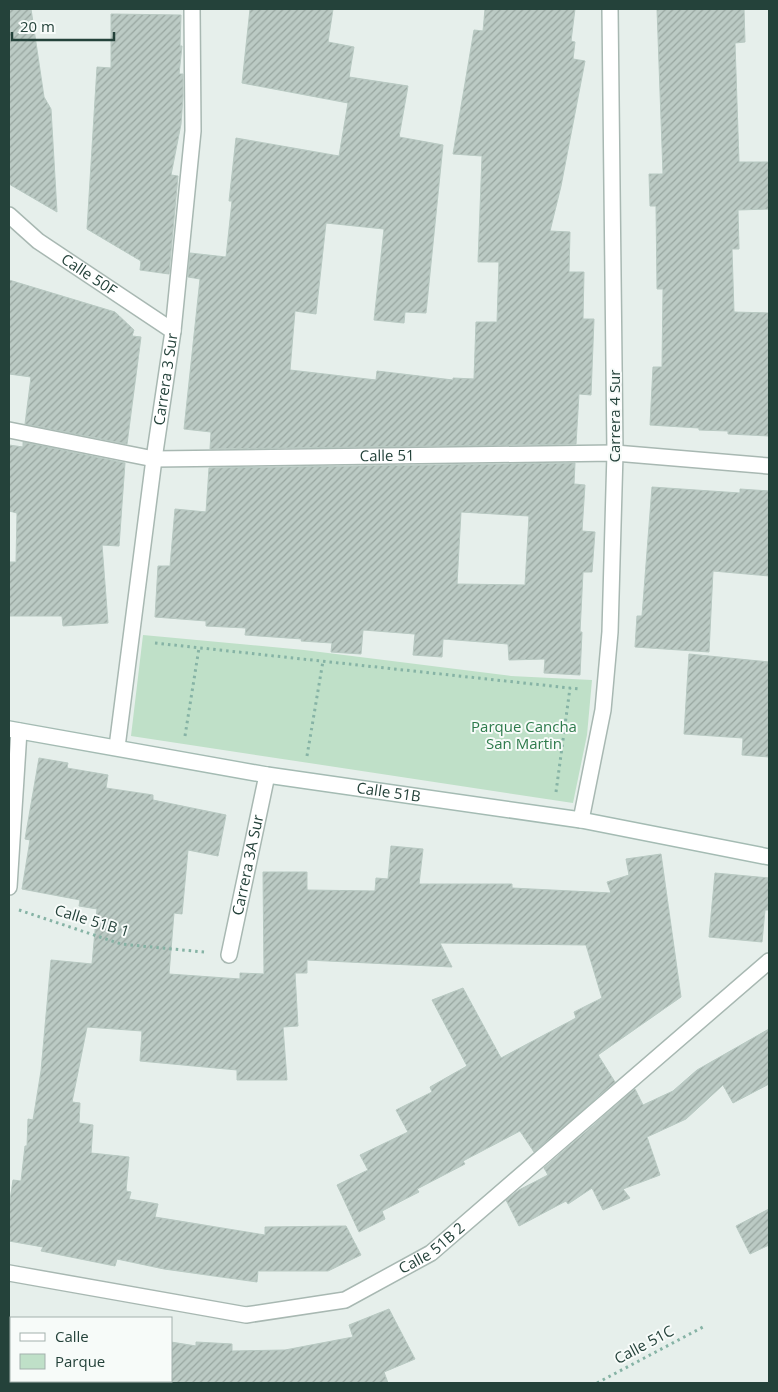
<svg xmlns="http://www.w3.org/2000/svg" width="778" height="1392" font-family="'Open Sans',sans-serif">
	<defs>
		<pattern id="building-hatch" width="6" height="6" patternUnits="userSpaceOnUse" patternTransform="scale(1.25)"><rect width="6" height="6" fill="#bbcac4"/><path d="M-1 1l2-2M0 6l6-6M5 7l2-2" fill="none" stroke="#98a6a0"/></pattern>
	</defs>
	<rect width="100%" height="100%" fill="#e6efeb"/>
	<path fill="#bfe0c8" d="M143,635l161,15 207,26 81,4 -5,55 -14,68 -442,-67z"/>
	<path fill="url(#building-hatch)" stroke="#b8c9c2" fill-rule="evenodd" d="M9,9h22l13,88 7,12 6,103 -48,-28z
		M250,9h83l-5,33 26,5 -5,30 59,9 -9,51 44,8 -17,168 -21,-1 -1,11 -30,-3 10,-91 -58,-6 -10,91 -21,-3 -5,59 86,10 1,-9 76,9v-2l21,1 2,-57h21l2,-60h-21l4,-106 -29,-2 21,-124 9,1 2,-22h90l-4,32 4,1 -2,17 12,2 -24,125 -11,45 20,1 -1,40h15l-1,47h11l-3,76 -12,-1 -3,50 -366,5 1,-17 -27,-3 16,-150 -12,-2 2,-24 36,4 6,-56h-3l7,-63 103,18 9,-53 -106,-20z
		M657,9h87l1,33 -10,1 4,119h30v47l-31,1 1,39h-7l2,63 35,1v123l-41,-2v-3l-29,-1v-2l-49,-3 3,-58h9l1,-78h-6l-1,-83h-6l-1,-32h14z
		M111,14l70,1 -1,31h2l-3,28h4v22l-2,28 -10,51 7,1 -9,98 -29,-4 1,-9 -54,-32 10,-162 14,1z
		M9,280l106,32 19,18 -2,6 9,1 -14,107 -102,-20 6,-47 -22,-3z
		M23,442l102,21 -6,83 -17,-1 6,78 -45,3 -1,-10h-53v-54h7l1,-49 -8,-2v-66l14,2z
		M575,463l-1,21 11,1 -3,46 13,1 -3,40h-9l-3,60h2l-2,43 -36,-2 1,-14 -36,1 -1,-16 -65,-5 -1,18 -29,-2 2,-21 -52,-4 -2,24 -30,-2 1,-9 -31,-2 1,-2 -57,-4 1,-7 -40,-2v-5l-51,-4 3,-51h12l5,-57 31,3 3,-44zM461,512l68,4 -4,69 -68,-1z
		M652,487l88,6v-4l29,2v85l-56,-5 -4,81 -74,-5 2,-31h5z
		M689,654l80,8v95l-27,-2 1,-17 -59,-4z
		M39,758l29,5 -1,5 41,7 -2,13 47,7v5l73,15 -8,41 -30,-6 -6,64 -8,-1 -5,61 71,5v-6l24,1 -1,-102h44v18l68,1 1,-13 12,1 3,-33 32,3 -4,35h93v4l99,5 -4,-11 22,-7 -3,-16 35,-5 20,143 -83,58 17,27 -81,70 -14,-21 -57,30 2,3 -48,25 2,3 -37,19 3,8 -26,13 -22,-47 31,-15 -8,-15 48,-23 -12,-22 36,-18 -2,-5 37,-21 -35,-66 31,-12 38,70 75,-40 -2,-6 28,-14 -16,-53 -146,-2 12,24 -145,-7v13h-12l3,53 -15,1 4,53h-50v-10l-97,-9 2,-30 -55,-4 -15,75 8,1 -1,20 14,2 -2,28 38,4 -3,34 5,1 -2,7 29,5 -3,13 110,18v-8l81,-1 15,29 -33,16h-70l-1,11 -93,-13 -47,-10 -2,7 -74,-15 2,-4 -34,-6v-34l4,-27 8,1 4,-35h2l1,-27 5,1 8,-49 10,-111 41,4 5,-55 -18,-3 1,-6 -58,-11 8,-49 -5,-1z
		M715,873l54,5v32h-4l-3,32 -53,-5z
		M769,1029v55l-36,19 -10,-18 -37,34 -39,18 13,38 -37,14 7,9 -27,12 -11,-22 -24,16 -2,-3 -47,25 -13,-26 13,-10 29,-15 -4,-7 91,-79 8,16 30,-14 24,-21z
		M769,1209v36l-19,9 -14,-28z
		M389,1309l26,50 -31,13 4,11h-217v-41l25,4v-4l36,2v7l53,-1 68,-13 -4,-12z"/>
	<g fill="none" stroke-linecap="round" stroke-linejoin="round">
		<g stroke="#a8b8b2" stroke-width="18">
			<g id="street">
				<path id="s1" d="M9,215l29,26 135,90"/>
				<path id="s2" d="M9,430l145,29 461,-6 154,13"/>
				<path id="s3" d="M117,747l37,-288 19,-128 20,-200 -1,-122"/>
				<path d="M581,820l22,-110 7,-78 5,-179 -5,-444"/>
				<path d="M9,887l10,-156"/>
				<path id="s4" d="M229,955l38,-180"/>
				<path id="s5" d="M9,1273l237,42 99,-15 86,-47 338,-292"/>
			</g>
		</g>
		<g stroke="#a4bbb3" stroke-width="18">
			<g id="secondary">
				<path id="s6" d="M9,729l258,46 314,45 188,37"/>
			</g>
		</g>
		<path stroke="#86b3a5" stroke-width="3" stroke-dasharray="2.5 4" stroke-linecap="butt" d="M155,643l424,46
			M185,736l14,-88
			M307,756l16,-95
			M556,792l14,-104
			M19,910l102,34 83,8
			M597,1383l106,-56"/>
		<use href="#street" stroke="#fff" stroke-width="15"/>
		<use href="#secondary" stroke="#fff" stroke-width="15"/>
	</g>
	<g text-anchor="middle" stroke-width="4" stroke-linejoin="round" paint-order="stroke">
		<g font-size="15" fill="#24423a" stroke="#f7fbf9">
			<text dy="5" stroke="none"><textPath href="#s1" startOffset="100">Calle 50F</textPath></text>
			<text dy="5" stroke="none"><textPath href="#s3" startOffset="371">Carrera 3 Sur</textPath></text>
			<text transform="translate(615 416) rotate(-90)" y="5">Carrera 4 Sur</text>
			<text dy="5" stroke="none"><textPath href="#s2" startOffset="381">Calle 51</textPath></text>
			<text dy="5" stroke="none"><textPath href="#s6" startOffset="385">Calle 51B</textPath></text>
			<text dy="5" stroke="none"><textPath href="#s4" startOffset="92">Carrera 3A Sur</textPath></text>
			<text transform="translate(92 921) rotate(17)" y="5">Calle 51B 1</text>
			<text dy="5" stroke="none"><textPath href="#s5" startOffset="442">Calle 51B 2</textPath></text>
			<text transform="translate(644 1345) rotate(-28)" y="5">Calle 51C</text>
		</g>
		<g font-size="15" fill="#2d7a4b" stroke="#f7fbf9">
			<text x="524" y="732">Parque Cancha<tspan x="524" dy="17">San Martin</tspan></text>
		</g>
	</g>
	<rect width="778" height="1392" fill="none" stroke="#24423a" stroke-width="20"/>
	<rect x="10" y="1317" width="162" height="65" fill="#f7fbf9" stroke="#a3b1ad"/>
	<rect x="20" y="1333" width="25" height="8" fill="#ffffff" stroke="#a3b1ad"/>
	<text x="55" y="1342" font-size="15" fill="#24423a">Calle</text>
	<rect x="20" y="1354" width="25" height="15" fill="#bfe0c8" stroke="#a3b1ad"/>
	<text x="55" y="1367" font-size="15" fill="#24423a">Parque</text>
	<path d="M12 32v8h102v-8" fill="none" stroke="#24423a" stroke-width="2.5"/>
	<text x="20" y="32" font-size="15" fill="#24423a" stroke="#f7fbf9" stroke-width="4" paint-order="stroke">20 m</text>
</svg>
